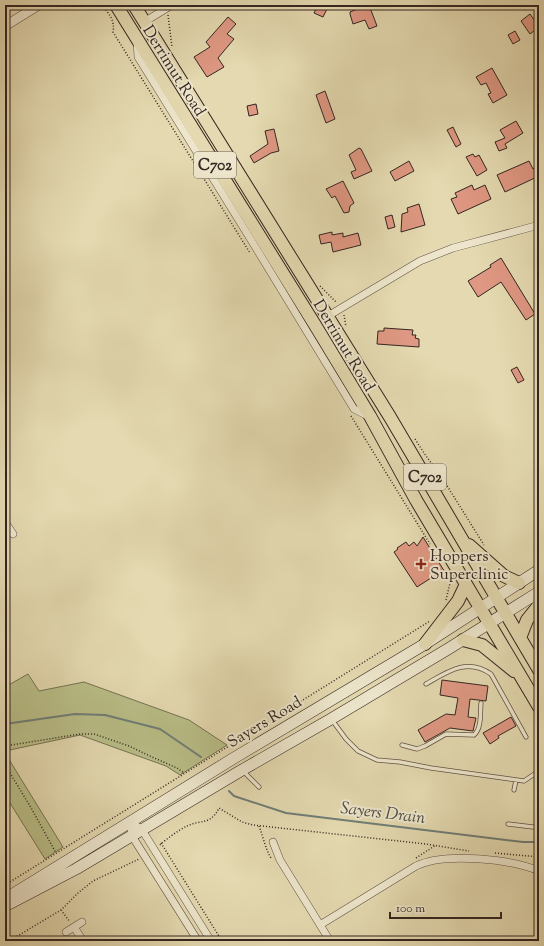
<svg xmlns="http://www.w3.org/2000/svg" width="544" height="946" font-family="'Sorts Mill Goudy',serif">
	<rect width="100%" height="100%" fill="#e4d9b0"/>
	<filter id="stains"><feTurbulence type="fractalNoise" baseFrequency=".005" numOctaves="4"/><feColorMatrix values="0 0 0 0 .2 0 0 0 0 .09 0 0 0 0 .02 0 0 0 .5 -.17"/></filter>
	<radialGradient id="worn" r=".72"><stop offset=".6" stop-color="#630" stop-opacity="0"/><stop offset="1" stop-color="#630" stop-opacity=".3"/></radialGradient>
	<path fill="#b9be88" stroke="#767254" d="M28,674l11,17 45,-9 105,38 38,25 -47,30 -14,-9 -86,-31 -75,16v-64z
		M5,753l58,94 -18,12 -40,-64z"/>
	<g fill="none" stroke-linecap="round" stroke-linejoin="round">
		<path stroke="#6f7e77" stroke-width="2" d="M5,724l70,-10 30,1 55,14 41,28
			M229,791l5,5 52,17 237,29h16"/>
	</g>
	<path fill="#df9883" stroke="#342621" d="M318,5h11l-6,12 -9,-4z
		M367,5h2l8,21 -8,3 -4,-9 -12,4 -3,-10v-2z
		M530,14l9,13 -9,7 -9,-13z
		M228,17l8,7 -9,10 7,5 -16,19 6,9 -17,10 -13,-20 16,-10 -4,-5z
		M515,31l5,9 -7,4 -5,-9z
		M492,68l15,27 -14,8 -5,-9 3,-1 -5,-10 -5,2 -5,-8z
		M325,91l10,28 -9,4 -10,-28z
		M256,104l2,10 -9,2 -2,-10z
		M516,121l7,12 -18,11 2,4 -8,3 -4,-9 10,-4 -5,-8z
		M453,127l8,17 -5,3 -9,-17z
		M274,129l5,22 -8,2 -17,10 -4,-7 18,-12 -3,-13z
		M359,148l2,1 11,22 -18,8 -3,-7 5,-2 -7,-15z
		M473,154l2,3 4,-2 8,15 -10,6 -11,-19z
		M409,161l5,10 -19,10 -5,-9z
		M529,161l4,8 6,-3v10l-34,16 -8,-17z
		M343,181l11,22 -4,3 -1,6 -5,1 -9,-17 -3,2 -6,-9z
		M472,185l2,5 11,-5 6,14 -33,15 -7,-15 6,-2 -2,-4z
		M419,204l6,21 -24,7 1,-18 6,-2 -1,-4z
		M392,215l3,12 -7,2 -3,-12z
		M332,232v3l11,-2v4l15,-4 3,12 -28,7 -2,-10 -10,2 -2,-9z
		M501,258l34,56 -9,6 -25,-38 -23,15 -10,-16 23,-14 -1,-2z
		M384,328l29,2 -1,5h4l-1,3 4,1v8l-42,-3 1,-13h6z
		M517,367l7,13 -6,3 -7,-13z
		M423,537l25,40 -17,1 -14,9 -23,-35 4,-3 -1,-1 9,-6 3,4 5,-4 3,4z
		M442,680l46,6 -2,15 -16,-2 -2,18 8,1 -3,13 -23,-3 -25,14 -7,-12 28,-16 9,1 3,-17 -18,-3z
		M511,717l5,9 -18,10 1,2 -9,6 -7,-11z"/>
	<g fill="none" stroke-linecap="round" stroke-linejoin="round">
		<g stroke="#605345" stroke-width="5">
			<path id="service" d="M426,684c21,-12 41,-27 65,-10l35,63
				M332,720l14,19 12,12 19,9 23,2 31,6 93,13 15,-10
				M402,745l15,4 8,-3 21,-12 28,1c8,-7 6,-22 7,-32
				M244,772l15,15
				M514,790l2,-10
				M508,824l25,3"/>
		</g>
		<g stroke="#605345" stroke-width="8">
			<path id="minor" d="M144,22l28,-17
				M137,40l1,17 118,191 98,161 14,7
				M328,316l92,-55 33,-13 86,-23
				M5,522l8,12
				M130,821l12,9 69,111
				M130,821l2,15 66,105
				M273,842l7,18 50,81
				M320,925l96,-59c28,-14 95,-7 123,5
				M74,927l9,14
				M66,932l16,-10"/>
		</g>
		<g stroke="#605345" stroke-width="10">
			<path id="tertiary" d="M5,26l34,-21"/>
		</g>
		<g stroke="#342621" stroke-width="12">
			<path id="secondary" d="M5,899l229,-141 191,-114 114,-74
				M9,904l67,-35 166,-99 89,-51 117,-70 91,-57"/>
		</g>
		<g stroke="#342621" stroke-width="14">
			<path id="trunk" d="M116,5l199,320 55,91 46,84 123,207
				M134,5l256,412 149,253
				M469,545l35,31 15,7
				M520,638l7,-18 12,-15
				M463,640l19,5 32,26
				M425,644l33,-43 8,-17"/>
		</g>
		<path stroke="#342621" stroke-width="1.5" stroke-dasharray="1 2" stroke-linecap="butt" d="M102,5c7,9 13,15 11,27l137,221
			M168,15l4,32
			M320,286l17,17
			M344,315l2,12
			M351,416l79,128
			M415,439l11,17 15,20 43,69
			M446,600l5,-21
			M5,746l75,-12h14l35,12 23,11 25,11 7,5
			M5,765l25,41 26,47
			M259,826c4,10 6,22 12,32
			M161,843l61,98
			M160,845c6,-6 19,-15 27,-19 14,-7 23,0 32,-18l23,14 11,3 173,19 43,7
			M495,853l44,4
			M416,858l20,-13
			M5,885l425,-264
			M61,910l9,12
			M337,937l2,4
			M9,941l52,-31 17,-17 15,-12 46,-22"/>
		<use href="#service" stroke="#ede6cc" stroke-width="3.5"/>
		<use href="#minor" stroke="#ede6cc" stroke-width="7"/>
		<use href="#tertiary" stroke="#ede6cc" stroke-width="9"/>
		<use href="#secondary" stroke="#ede6cc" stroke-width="11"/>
		<use href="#trunk" stroke="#e4d9b0" stroke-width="12"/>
	</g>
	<path fill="#8f2418" stroke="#ede6cc" stroke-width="1.5" d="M419 558h4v4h4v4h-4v4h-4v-4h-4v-4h4z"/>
	<g text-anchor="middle" stroke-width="4" stroke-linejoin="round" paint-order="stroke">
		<g fill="#ede6cc" stroke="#6c6054" stroke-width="1">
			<rect x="194" y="152" width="42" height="26" rx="3"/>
			<rect x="404" y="464" width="42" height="26" rx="3"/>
		</g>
		<g font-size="15" font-weight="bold" fill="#342621">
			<text x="215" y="170">C702</text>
			<text x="425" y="482">C702</text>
		</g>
		<g font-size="16" fill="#342621" stroke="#ede6cc">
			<text transform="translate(175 70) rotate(58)" y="6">Derrimut Road</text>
			<text transform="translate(345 345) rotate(59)" y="6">Derrimut Road</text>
			<text transform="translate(264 721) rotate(-31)" y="6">Sayers Road</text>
		</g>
		<g font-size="16" fill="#342621" stroke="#ede6cc" text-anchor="start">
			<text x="430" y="561">Hoppers<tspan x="430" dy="18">Superclinic</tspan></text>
		</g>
		<g font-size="17" font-style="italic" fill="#4c4b45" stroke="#ede6cc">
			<text transform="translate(383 812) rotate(7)" y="6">Sayers Drain</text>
		</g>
	</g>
	<rect width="544" height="946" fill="none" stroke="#e4d9b0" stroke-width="20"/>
	<rect x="6" y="6" width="532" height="934" fill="none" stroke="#342621" stroke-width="2"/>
	<rect x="10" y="10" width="524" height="926" fill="none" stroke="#342621"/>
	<path d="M390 912v6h111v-6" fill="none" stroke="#342621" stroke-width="2"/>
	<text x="396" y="912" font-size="12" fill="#342621" stroke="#ede6cc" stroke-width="3" paint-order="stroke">100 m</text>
	<rect width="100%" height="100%" filter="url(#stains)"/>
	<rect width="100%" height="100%" fill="url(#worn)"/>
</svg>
